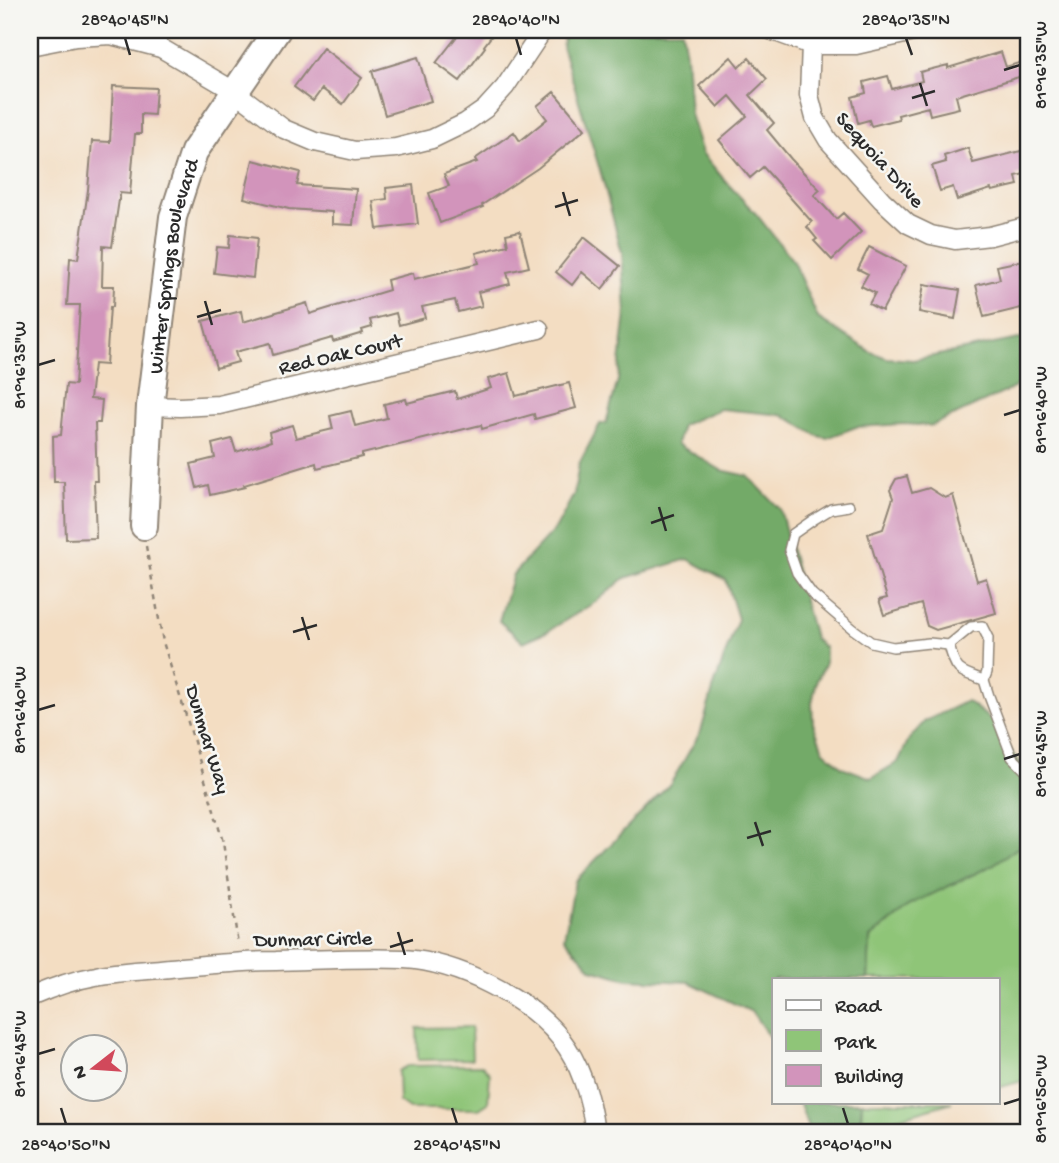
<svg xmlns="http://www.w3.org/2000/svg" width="1059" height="1163" font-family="'Gochi Hand',sans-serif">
	<rect width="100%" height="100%" fill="#f6f6f2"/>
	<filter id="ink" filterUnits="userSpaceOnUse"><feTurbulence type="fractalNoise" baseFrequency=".0143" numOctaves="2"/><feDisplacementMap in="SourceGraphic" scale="14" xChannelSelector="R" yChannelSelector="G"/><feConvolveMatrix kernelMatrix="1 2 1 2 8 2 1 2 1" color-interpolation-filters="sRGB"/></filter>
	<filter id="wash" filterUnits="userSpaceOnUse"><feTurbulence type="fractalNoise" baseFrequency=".00686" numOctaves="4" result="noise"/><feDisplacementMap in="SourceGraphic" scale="28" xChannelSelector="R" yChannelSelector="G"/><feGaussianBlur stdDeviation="1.57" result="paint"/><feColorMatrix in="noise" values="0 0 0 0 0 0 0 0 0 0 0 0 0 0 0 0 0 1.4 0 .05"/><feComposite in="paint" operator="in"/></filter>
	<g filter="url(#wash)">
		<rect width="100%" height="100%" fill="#f3ddc2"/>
		<path fill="#8fc578" stroke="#5d7852" stroke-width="2" d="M1029,840v239l-31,9v-109h-130l2,-40 41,-35 80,-38z
			M471,1027l1,32 -54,1 -1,-32z
			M482,1065l8,9 -2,29 -9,6h-70l-10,-7 -1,-31 9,-5z
			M862,1102h90l-91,27z"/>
		<path fill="#73aa68" stroke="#4f6a4a" stroke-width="2" d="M565,30h117l4,24 4,60 12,39 24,29 31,33 36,46 25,57 53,34 16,6 26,2 116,-23v34l-15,17 -83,38 -26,-2 -49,3 -29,11 -9,-2 -35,-21 -63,-6 -38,16 -5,19 44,26 27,6 32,33 34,129 11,10v16l-8,16 -5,23 1,20 10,27 19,17 29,11 27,-16 11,-23 16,-18 42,-20 27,21 14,25 21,28v65l-38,26 -80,38 -41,34 -2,41h-94v65l-22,-32 -63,-30 -62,-3 -35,-10 -28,-31 11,-57 96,-98 30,-52 14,-48 23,-64 -12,-39 -38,-21 -63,19 -28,23 -49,30 -25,11 -24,-21 14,-47 43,-46 18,-34 5,-30 21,-40 6,-1 12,-43 8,-67 -4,-60 -20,-76 -40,-131z
			M799,1102h63l-3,31h-49z"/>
		<g id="blocks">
			<path fill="#d294bb" d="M462,30h34l-12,16 1,1 -25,34 -24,-18z
				M323,48l39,30 -19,26 -21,-15 -9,12 -19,-14z
				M1001,52l5,15 23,-7v14l-73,22 3,12 -29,7 -2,-8 -30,8 1,4 -28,7 -2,-6 -11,3 -6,-26 14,-4 -2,-11 24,-6 4,13 30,-8 -2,-9 28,-7v3z
				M418,57l13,44 -46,14 -13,-44z
				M731,57l8,10 10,-9 18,21 -17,16 24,28 -7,7 24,29 29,31 -6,5 22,24 7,-6 18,19 -29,28 -18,-19 3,-2 -10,-12 5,-5 -49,-55 -13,11 -31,-38 28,-24 -17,-20 -12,11 -19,-21z
				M113,86l43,2 -2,27 -13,-1v20h-6l-5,60 -10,-1 -8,54 -9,-1 -1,40h12l-1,21h-3l-4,58 -12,-1 -4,35 12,1 -2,23h-5l2,58h-3l2,57 -30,1 -2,-57h-10l-1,-46 8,-1 5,-51 9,1 5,-80h-13l3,-47 8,1 10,-69 4,-49 18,1z
				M554,92l31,37 -47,39 -56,37 1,2 -43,16 -11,-30 20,-7 -5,-12 33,-12 -2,-3 39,-27 6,9 27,-22 -10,-13z
				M968,148l5,15 52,-13 4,15v8l-13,3 2,9 -26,6 -1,-2 -34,11 -4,-13 -13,4 -8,-25 14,-4 -2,-6z
				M253,160l47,12 -3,13 59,4 -3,36 -21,-1v-12l-43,-3 -45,-11z
				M413,185l5,39 -41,5 -4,-28 14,-2 -1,-11z
				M520,231l9,36 -22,5 3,12 -32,8 4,14 -24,6 -3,-12 -33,7 3,11 -26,7 -3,-12 -26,7 2,7 -10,3 1,3 -30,9 -1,-4 -59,17 -3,-12 -35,9 3,10 -22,6 -13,-47 38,-10 2,11 64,-19 3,11 79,-24 -2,-10 26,-7 1,6 65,-16 -3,-10 32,-8 -2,-11z
				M230,235l27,3 -4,40 -39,-5 3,-26 12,1z
				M584,237l36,29 -18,23 -20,-17 -10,13 -16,-13z
				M869,247l37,19 -24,45 -13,-7 6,-11 -14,-7 7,-12 -10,-5z
				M1029,259v47l-45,11 -8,-32 24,-6 -3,-13z
				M924,284l36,6 -5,29 -36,-7z
				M509,373l7,23 53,-13 7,25 -41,11 -1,-5 -52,15 -1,-4 -119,29v3l-45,11 -1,-5 -72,22 1,2 -35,8 -2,-10 -11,3 -6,-24 24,-6 -3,-14 20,-5 4,13 35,-11 -2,-9 23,-7 4,13 37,-9 -3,-13 21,-5 4,15 32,-8 -3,-14 22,-5 1,4 48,-12 2,8 34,-11 -3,-9z
				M907,476l5,17 17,-5 16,10 8,-3 24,86 9,-3 10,35 -60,17 -9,-4 -6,-22 -37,11 -5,-15 8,-2 -19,-64 15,-5 10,-31 -3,-8 6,-11z"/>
		</g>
	</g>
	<g filter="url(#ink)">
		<use href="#blocks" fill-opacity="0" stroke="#8f8476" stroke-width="2"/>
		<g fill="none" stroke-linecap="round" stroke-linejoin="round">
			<g stroke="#8f8476" stroke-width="12">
				<path id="lane" d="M849,506l-18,3 -18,11 -20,14 -4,16 8,23 15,21 41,35 18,13 22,5 36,-4 20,2 22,-18 11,-1 6,12 -1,34 -3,8 5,16 23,61 17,17
					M949,645c7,27 9,26 35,35"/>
			</g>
			<g stroke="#8f8476" stroke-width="21">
				<path id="street" d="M770,30l41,15h45l66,-15
					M811,45l-2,50 6,23 13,22 54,60 26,24 23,11 24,5 35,-4 39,-10
					M30,46l46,-9 35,-2 50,13 73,43 50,38 31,13 40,9 41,-3 36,-9 33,-16 20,-14 20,-22 38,-57
					M150,406l30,1 39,-2 320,-76
					M30,997c21,-9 43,-17 66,-21 24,-5 49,-5 74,-8 35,-3 70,-7 106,-7 42,-1 85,-4 128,-2 53,3 124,38 157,80 21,27 30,62 34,94"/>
			</g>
			<g stroke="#8f8476" stroke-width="30">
				<g id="secondary">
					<path id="s1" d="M144,526l6,-120 23,-189 21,-65 83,-122"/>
				</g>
			</g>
			<path stroke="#8f8476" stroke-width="2.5" stroke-dasharray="5 5" stroke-linecap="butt" d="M146,546l17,96 29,93 31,107 15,102"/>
			<use href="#lane" stroke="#fff" stroke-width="9"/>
			<use href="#street" stroke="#fff" stroke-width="18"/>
			<use href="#secondary" stroke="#fff" stroke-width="26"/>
		</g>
	</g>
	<path fill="none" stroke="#2b2b2b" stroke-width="2.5" d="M125,38l5,17M516,38l5,17M906,38l6,17M1004,70l16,-5M920,83l7,23M912,98l23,-7M563,192l7,24M555,207l23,-7M205,301l7,24M197,317l24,-7M38,365l17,-5M1004,415l16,-5M659,507l7,24M651,523l23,-8M302,617l7,23M293,632l24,-7M38,710l17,-5M1004,759l16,-5M755,822l8,24M747,838l24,-7M398,932l7,23M390,947l23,-7M38,1054l17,-5M1004,1104l16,-5M61,1108l5,16M452,1108l5,16M843,1108l5,16"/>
	<g text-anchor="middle" stroke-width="5" stroke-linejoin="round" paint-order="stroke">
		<g font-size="21" fill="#2b2b2b" stroke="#f6f6f2">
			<text transform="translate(881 159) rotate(48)" y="7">Sequoia Drive</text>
			<text dy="7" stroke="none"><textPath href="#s1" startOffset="262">Winter Springs Boulevard</textPath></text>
			<text transform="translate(340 353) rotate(-13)" y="7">Red Oak Court</text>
			<text transform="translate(209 739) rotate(73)" y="7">Dunmar Way</text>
			<text transform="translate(313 938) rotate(-1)" y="7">Dunmar Circle</text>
		</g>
	</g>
	<rect width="1059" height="1163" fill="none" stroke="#f6f6f2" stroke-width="77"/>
	<rect x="772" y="978" width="228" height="126" fill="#f6f6f2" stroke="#a5a5a2" stroke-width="2"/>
	<rect x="786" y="1000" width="35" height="10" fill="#ffffff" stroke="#a5a5a2" stroke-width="2"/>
	<text x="835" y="1012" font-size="21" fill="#2b2b2b">Road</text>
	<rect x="786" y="1030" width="35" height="21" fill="#8fc578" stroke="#a5a5a2" stroke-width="2"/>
	<text x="835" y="1048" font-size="21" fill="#2b2b2b">Park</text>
	<rect x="786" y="1065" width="35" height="21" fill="#d294bb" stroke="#a5a5a2" stroke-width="2"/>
	<text x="835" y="1082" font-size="21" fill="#2b2b2b">Building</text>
	<g transform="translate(94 1068) rotate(253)"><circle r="33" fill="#f6f6f2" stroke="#a5a5a2" stroke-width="2"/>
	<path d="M0-5L12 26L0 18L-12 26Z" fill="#d1495b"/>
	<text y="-10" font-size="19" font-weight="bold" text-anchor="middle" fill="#2b2b2b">N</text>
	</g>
	<rect x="38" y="38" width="982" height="1086" fill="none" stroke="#2b2b2b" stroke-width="2.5"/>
	<g font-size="18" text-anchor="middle" fill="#2b2b2b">
		<text x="125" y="25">28°40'45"N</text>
		<text x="516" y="25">28°40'40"N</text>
		<text x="906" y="25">28°40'35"N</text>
		<text transform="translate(1040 65) rotate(-90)" y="6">81°16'35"W</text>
		<text transform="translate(19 365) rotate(-90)" y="6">81°16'35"W</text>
		<text transform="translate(1040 410) rotate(-90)" y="6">81°16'40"W</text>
		<text transform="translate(19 710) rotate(-90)" y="6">81°16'40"W</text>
		<text transform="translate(1040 754) rotate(-90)" y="6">81°16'45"W</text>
		<text transform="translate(19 1054) rotate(-90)" y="6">81°16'45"W</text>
		<text transform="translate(1040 1099) rotate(-90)" y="6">81°16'50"W</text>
		<text x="66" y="1150">28°40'50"N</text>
		<text x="457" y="1150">28°40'45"N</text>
		<text x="848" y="1150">28°40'40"N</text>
	</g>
</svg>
